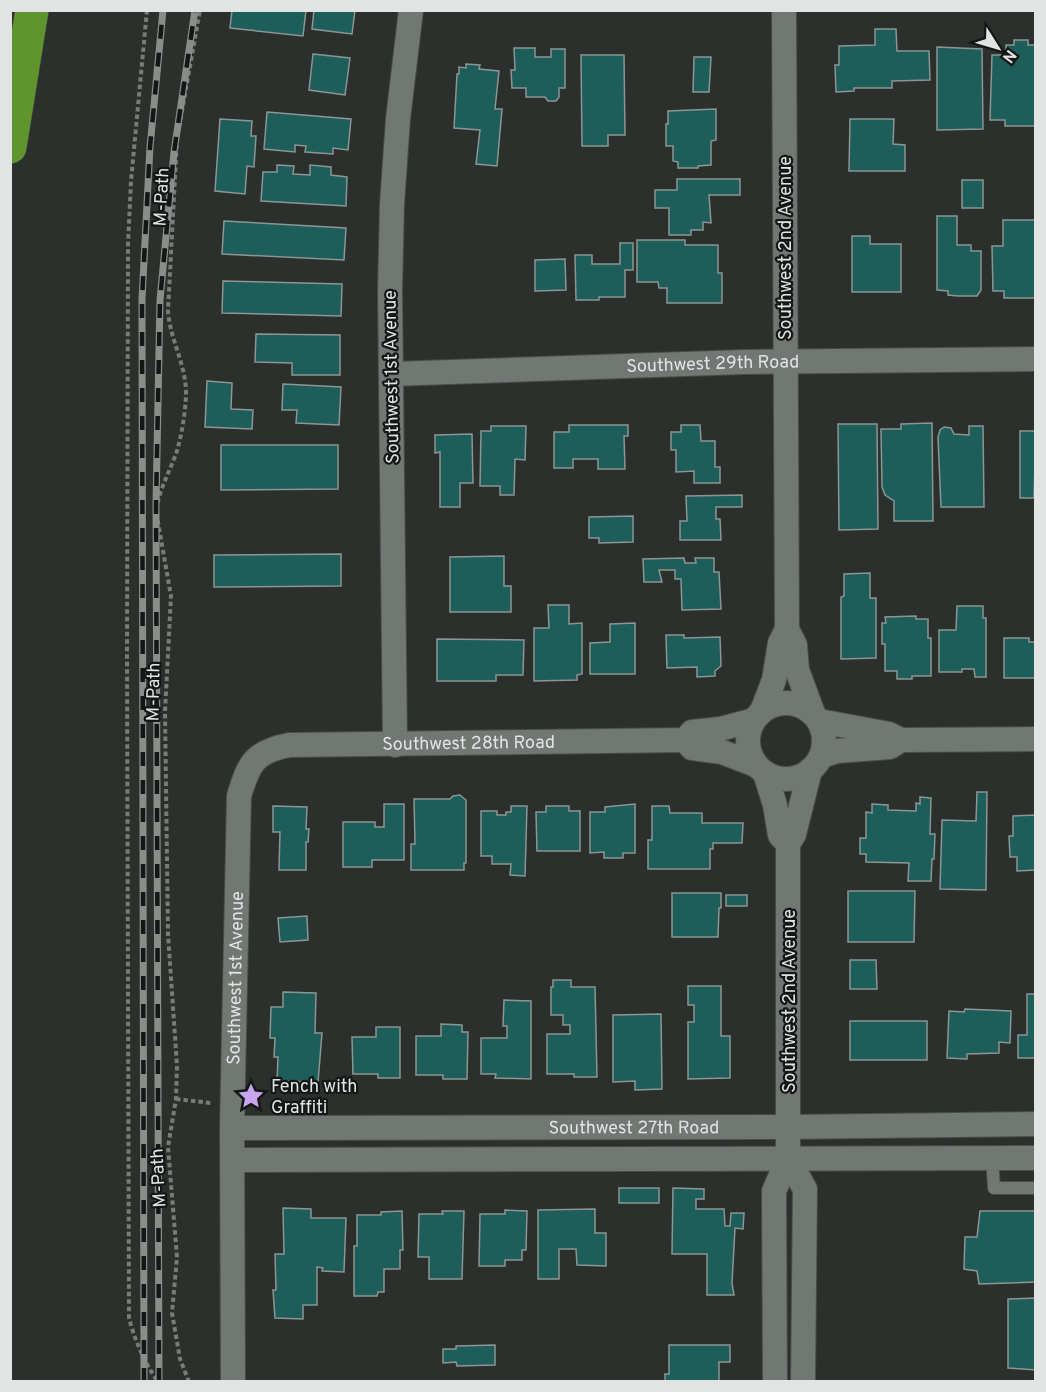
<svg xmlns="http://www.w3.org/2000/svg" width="1046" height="1392" font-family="Overpass,sans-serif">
	<rect width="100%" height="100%" fill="#2b302d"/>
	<path fill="#1d5e5a" stroke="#8d9594" stroke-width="1.5" d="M232,10h74l-3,26 -73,-8z
		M314,10h41l-3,24 -40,-5z
		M875,29h21l1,22h32l1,29 -38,1v7h-38v3l-18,1 -1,-27h4v-19l36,-1z
		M1014,40h14v5h8l-1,81h-30v-6h-15l2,-65h14v-10h8z
		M937,47l45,2 1,80 -46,1z
		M514,48h21v9h16v-8h14v39h-6v9l-3,4h-8l-3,-4h-19v-9h-14l-1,-18h4z
		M313,54l37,4 -5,37 -36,-5z
		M581,55h43l1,80h-17v11h-26z
		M694,57h17l-2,35h-16z
		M466,64l14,1 -1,4 20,2 -4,38h7l-5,57 -21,-2 4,-34 -26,-2 3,-54h2v-7l7,1z
		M716,109v31l-5,1v24l-13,1v2h-20v-6l-5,-1v-15h-7v-22h2v-13z
		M267,112l84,7 -3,31 -15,-2v6l-28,-2 1,-6 -11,-1v7l-31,-3z
		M220,119l32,2 -1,15h5l-2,31 -7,-1 -2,28 -30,-3z
		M850,119h44l-1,25 12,1v26h-56z
		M277,165l17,1 -1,8 17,1v-10l21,2v8l16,2 -1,29 -85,-5 2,-29h14z
		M677,179h63v16h-31l2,28 -8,-1v8h-12v5h-22v-27h-14v-18h22z
		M962,180h21v28h-21z
		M937,216h20v29h14v6h10v39l-4,6h-19l-10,-1v-4l-11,-1z
		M1003,220h32v78h-31v-7h-11l-1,-45h11z
		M224,221l122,7 -2,32 -122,-6z
		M852,236h18v8h31v48h-49z
		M637,240h48v5h33v28h4v30h-55v-15h-8l-1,-6h-21z
		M620,243h13v27h-8v27h-26v3h-23l-1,-45h17v9h28z
		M565,259l1,31 -31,1v-31z
		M223,281l119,3 -1,32 -119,-3z
		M256,334l84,1v40h-48v-12l-37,-1z
		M207,381l25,2 -1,26 22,1 -1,19 -47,-2z
		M283,384l58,3 -2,38 -43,-2 1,-13h-15z
		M932,423l1,98h-39v-20l-9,-6 -3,-8 -1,-58h20v-5z
		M838,424h39l1,105 -39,1z
		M569,425h59v11h-4l1,33h-27v-10h-25v9h-19v-36h15z
		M681,425h19l1,16h14v26h5v16h-26v-12l-18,1v-22h-5v-18h10z
		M491,426h35l-1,34 -10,-1 -1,36h-14v-9h-20l1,-55h10z
		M969,426h14l1,81h-43l-3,-70 2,-7 4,-3 7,1 3,6 15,1z
		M1020,431h16l-2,67h-14z
		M472,434l1,49h-13v24h-20v-55l-5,1v-18z
		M221,445h117v44l-117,1z
		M742,495v12h-26v12h4l1,21h-41v-19h7l-1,-25z
		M633,516v26l-34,1v-5h-10v-21z
		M341,554v32l-127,1v-32z
		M504,556v30h7v26h-61v-55z
		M684,558l1,5h11l-1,-5h19v14h5l2,37 -39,1 -1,-31h-6v-9h-16l3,12h-18l-1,-23z
		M870,573v25h6v60l-35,1v-62l3,-1v-22z
		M548,605h21v19l13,-1v51l-5,1v5l-43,1v-53h15z
		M957,606h26v12h3v59h-11l-1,-8h-12v3h-23v-42h17z
		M916,616v3h12v19h3v38h-19v3h-15v-8h-12v-27h-3v-21h4l-1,-6z
		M635,623v51h-45v-31l20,-1v-18z
		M666,635h18v3l36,-1 1,29 -6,5v5l-18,1v-10l-30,1z
		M1004,638h25v4h7v36h-32z
		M437,639l87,1 -1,35h-27v6h-59z
		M977,792h10l-1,98 -46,-1 2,-69 34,1z
		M460,795l6,5v63h-2v7h-53v-26h4l-1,-45h36l3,-3z
		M920,797l11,1 -1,36h5l-1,25h-2l-1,22h-23l1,-18 -43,-1v-8h-6v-16h6v-26l6,1v-9l16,1v5l28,1v-8l4,1z
		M384,804h20v56h-32v7h-29v-45h32v5h9z
		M635,804v49h-12v5h-19v-6l-14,1v-41h15v-5z
		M273,806l34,1 -1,22h3l-1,13h-2v28h-27l1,-38h-7z
		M511,806h16l-2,70 -15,-1 1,-11h-19v-8h-11v-45h16v4h9v-3h5z
		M546,806h23v5h11v40h-43l-1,-39h10z
		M652,806h17l1,7h32v10h41l-1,20h-29v6h-3v20h-62v-29h4z
		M1036,815v55l-19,1v-14h-7l-1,-21h4v-20z
		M848,891h67l-1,51h-66z
		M672,893h49v15h-2l-1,29h-46z
		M726,895h21v11h-21z
		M307,916l1,24 -28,2 -2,-24z
		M850,960h26l1,29h-27z
		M553,980h18v7h24l2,90h-23v-3h-27v-40h23v-9h-7v-10h-12v-28h2z
		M688,986h33v50h9v42l-42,1v-57h6v-17h-6z
		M283,992l33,1 -1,40h7l-4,49 -41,-1 1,-24h-4l1,-19h-5l1,-31h12z
		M1027,994h9v64h-18v-23h9z
		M504,1000l27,1v78l-36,-1 1,-4h-15v-36h26v-12h-4z
		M965,1009l46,2 -1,32 -11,-1v11l-32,1v5l-20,-1 2,-47 15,1z
		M661,1014l1,75 -27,1v-9l-22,1v-67z
		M850,1021h77v39h-77z
		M441,1024l21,1v7h6l-1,47h-24v-4h-27v-39h25z
		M376,1027h24v51h-22v-4h-25l-1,-37h24z
		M619,1188h40v15h-40z
		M673,1188l31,1v10h-8v10h28l1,17h5l1,-13h13l-1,16 -8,-1 -3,55 2,12h-27v-41h-35z
		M283,1208l28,1v9h35l-2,54 -22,-1 1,-3 -6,-1v38h-14v14l-28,-1 -2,-28h3l-1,-36h9z
		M595,1209v24h11v33l-29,-1 -1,-16h-17v30h-21v-69z
		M505,1210l22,1 -1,39h-4v10h-17v6h-26l1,-52h25z
		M402,1211l1,39h-3v19h-16v23h-6l-1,4h-23v-50h3v-31h24v-3z
		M442,1211h22l-2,68h-33v-22h-11l1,-43h24z
		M980,1211h56v71l-57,2 -2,-13 -13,-2 1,-32h12z
		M1036,1298v72l-28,-2v-69z
		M495,1345v20l-38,1 -1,-4 -13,1v-14h13v-3z
		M669,1345h61v17h-11v20h-54v-8h4z"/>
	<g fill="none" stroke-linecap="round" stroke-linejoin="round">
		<g stroke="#494d4a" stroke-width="14">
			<path id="service" d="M992,1158l2,30h42"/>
		</g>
		<g stroke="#494d4a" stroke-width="26">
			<g id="minor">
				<path id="s1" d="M391,374l352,-12 293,-3"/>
				<path d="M787,629l8,16 2,25 16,43"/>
				<circle cx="786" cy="741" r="38"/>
				<path d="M762,711l12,-31 6,-37 7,-14 -3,-619"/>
				<path d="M819,721l70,13 12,6 135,-1"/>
				<path d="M685,740l7,8 30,4 34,13"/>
				<path d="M395,745l-5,-454 2,-87 6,-85 13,-109"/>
				<path d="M821,756l16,-5 53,-4 11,-7"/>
				<path d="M765,773l10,32 5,30 8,9"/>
				<path id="s2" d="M232,1128l556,-1 248,-3"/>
				<path d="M788,1159l17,30 -2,193"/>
				<path d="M232,1160l804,-2"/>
				<path id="s3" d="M233,1382l-1,-254 7,-332c10,-33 15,-44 50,-51l396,-5 7,-8 28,-3 34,-9"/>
				<path d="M775,1382l-1,-191 14,-32v-315l6,-10 16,-64"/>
			</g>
		</g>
		<g stroke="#494d4a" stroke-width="34">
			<path id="motorway" d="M10,147l22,-137"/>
		</g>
		<path stroke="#787c79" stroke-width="4" stroke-dasharray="4.5 3" stroke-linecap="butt" d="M147,10l-16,171 -3,64 -1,410 2,663c6,23 15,43 29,64
			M176,1099l35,4
			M189,1382l-9,-23 -8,-46 5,-56 -9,-110 8,-48 1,-33 -9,-132 -3,-222 6,-116 -15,-85c3,-21 14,-40 21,-60 5,-18 8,-37 9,-55 1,-30 -16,-56 -18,-85l9,-172 23,-129"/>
		<use href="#service" stroke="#717773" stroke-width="12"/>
		<use href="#minor" stroke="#717773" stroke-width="24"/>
		<use href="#motorway" stroke="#60942d" stroke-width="33"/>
		<g stroke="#8a8e8b" stroke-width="7">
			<path id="rail" d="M144,1382l-2,-1083 8,-152 13,-137
				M159,1382l-3,-878 4,-204 14,-148 21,-142"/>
		</g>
		<use href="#rail" stroke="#151716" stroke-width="4.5" stroke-dasharray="14" stroke-linecap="butt"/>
	</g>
	<defs>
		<g id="sight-bare" transform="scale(2.07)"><path d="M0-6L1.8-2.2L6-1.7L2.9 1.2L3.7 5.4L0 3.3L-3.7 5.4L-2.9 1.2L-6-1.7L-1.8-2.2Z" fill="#c7a6ef" stroke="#151716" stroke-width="2.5" paint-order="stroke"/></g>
	</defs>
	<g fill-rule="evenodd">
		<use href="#sight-bare" x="251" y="1096"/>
	</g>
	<g text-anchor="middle" stroke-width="4.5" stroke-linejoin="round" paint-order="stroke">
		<g font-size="18" fill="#e1e4e2" stroke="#151716">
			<text transform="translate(161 197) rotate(-87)" y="6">M-Path</text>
			<text transform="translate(785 248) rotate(-90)" y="6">Southwest 2nd Avenue</text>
			<text dy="6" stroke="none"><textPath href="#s1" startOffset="322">Southwest 29th Road</textPath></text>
			<text transform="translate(391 377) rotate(-91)" y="6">Southwest 1st Avenue</text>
			<text transform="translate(153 692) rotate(-89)" y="6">M-Path</text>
			<text dy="6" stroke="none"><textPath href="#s3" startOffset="843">Southwest 28th Road</textPath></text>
			<text dy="6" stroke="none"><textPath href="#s3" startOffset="404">Southwest 1st Avenue</textPath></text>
			<text transform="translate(789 1001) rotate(-90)" y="6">Southwest 2nd Avenue</text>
			<text dy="6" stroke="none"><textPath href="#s2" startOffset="402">Southwest 27th Road</textPath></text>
			<text transform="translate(158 1178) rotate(-93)" y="6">M-Path</text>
		</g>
		<g font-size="18" fill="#e1e4e2" stroke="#151716" text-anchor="start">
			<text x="271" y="1092">Fench with<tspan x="271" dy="21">Graffiti</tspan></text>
		</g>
	</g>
	<rect width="1046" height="1392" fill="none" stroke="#e1e4e2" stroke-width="24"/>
	<g transform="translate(998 48) rotate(127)" stroke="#151716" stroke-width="4.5" paint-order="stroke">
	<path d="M0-4.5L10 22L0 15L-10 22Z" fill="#e1e4e2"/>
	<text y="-9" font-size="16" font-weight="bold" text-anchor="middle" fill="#e1e4e2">N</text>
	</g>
</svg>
